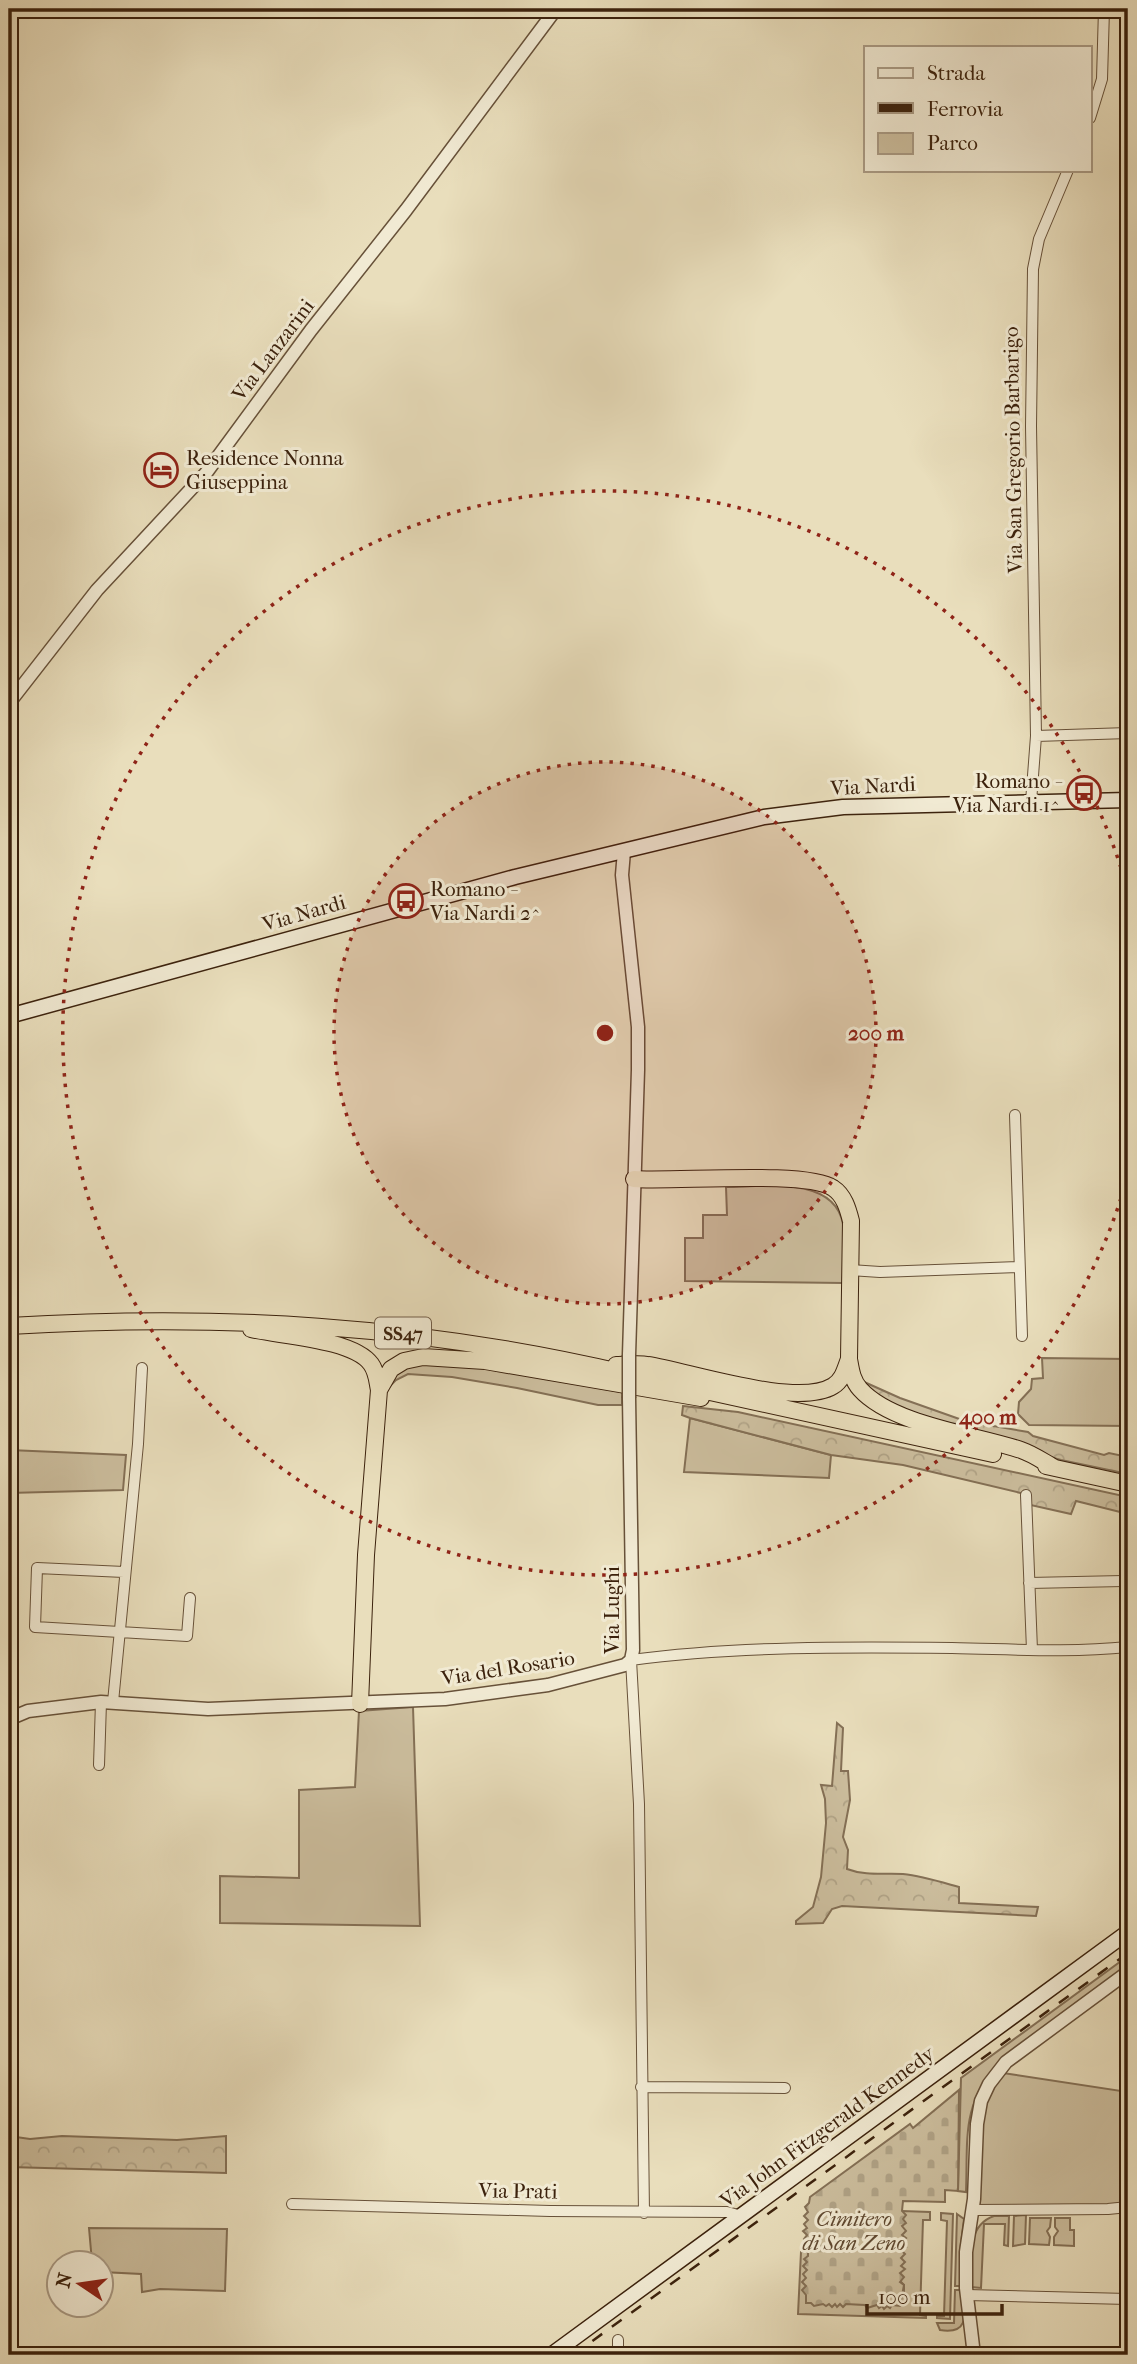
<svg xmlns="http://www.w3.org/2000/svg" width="1137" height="2364" font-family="'IM FELL French Canon',serif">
	<defs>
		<pattern id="forest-crowns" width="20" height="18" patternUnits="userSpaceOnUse" patternTransform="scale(1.75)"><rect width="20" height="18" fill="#ccbe9e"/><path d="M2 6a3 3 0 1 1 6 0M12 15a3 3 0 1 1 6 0" fill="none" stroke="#b0a387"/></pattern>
		<pattern id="cemetery-stones" width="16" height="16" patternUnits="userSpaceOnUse" patternTransform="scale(1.75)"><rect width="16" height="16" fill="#ccbe9e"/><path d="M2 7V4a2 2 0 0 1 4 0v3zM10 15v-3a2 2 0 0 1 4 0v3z" fill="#b0a387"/></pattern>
	</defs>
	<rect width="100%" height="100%" fill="#e9debc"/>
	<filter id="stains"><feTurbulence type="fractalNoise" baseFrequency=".00286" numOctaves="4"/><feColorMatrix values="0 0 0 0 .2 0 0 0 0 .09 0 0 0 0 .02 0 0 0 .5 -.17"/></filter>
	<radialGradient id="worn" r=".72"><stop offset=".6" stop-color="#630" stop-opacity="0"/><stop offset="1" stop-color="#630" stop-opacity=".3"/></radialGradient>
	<path fill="#ccbe9e" stroke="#847056" stroke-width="2" d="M726,1187c37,0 108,-12 117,37 4,18 0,40 0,59l-158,-2v-43h18v-23h24z
		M1042,1358l86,1v67l-99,-1 -11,-11 1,-12 12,-13 1,-10 11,-1z
		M412,1364l68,3 142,25v13h-24l-81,-17 -65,-11 -44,-3 -12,6 -9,9 -5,-5z
		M690,1418l141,37 -2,23 -145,-6z
		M9,1450l117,5 -3,35 -114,3z
		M413,1707l7,219 -200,-3v-47l79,2v-88l56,-3 4,-76z
		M1128,1956v11l-129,95c-38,44 -31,75 -33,130l-8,-1 3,-113z
		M1003,2073l125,19v112l-22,2h-125l-2,-3 2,-81 4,-20z
		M902,2211l28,1v8h-7l-3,95 6,1v2l-128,-4 3,-62h7l-2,43 5,8 81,2 12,-12v-8l-4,-4z
		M941,2213l12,1 -3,105 -13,-1v-2h7l3,-95 -6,-1z
		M957,2214l7,5 -4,32 1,35h-6z
		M1026,2215l-1,29 -12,2 1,-30z
		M994,2216h15l-1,30 -4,-1 1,-21h-21l-3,64 -10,-1c0,-25 -6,-61 23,-71z
		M1030,2218h21l-1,9 -3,4 3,6 -1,8 -20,-1z
		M1055,2218h15v12h4v16l-20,-1v-8l4,-6 -3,-4z
		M89,2228l138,1 -2,62 -65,-2 -18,3 -1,-18 -39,-2v-10h-10z
		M955,2290h7c2,21 10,45 -22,40l-3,-7h17z"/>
	<path fill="url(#forest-crowns)" stroke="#847056" stroke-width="2" d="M862,1381l38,17 65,23 63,11 5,4 71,19 5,-2 19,4v17l-67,-14 -111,-31 -78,-32z
		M683,1406l55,6 390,85v17l-52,-13 -5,13 -45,-10 -1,-10 -122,-29 -72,-10 -141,-37 -8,-3z
		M837,1723l6,5 -2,43h7l2,29 -7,37 5,13 -1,19c18,7 37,4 56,5 19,2 38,8 56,13v16l79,4 -2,9 -194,-10 -10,3 -9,14 -27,1v-3l17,-14 8,-30 5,-54 -1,-24 -4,-14 11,1z
		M9,2136l21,3 32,-3 115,4 49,-4v37l-217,-6z"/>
	<path fill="url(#cemetery-stones)" stroke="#847056" stroke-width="2" d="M959,2090l-1,101 -13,-1v12l-42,-1 -1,10 4,4 -3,4 3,4 -4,3 4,5 -4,4 4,3 -5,4 5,5 -5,3 4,4 -4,4 4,4 -4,4 4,3 -5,4 4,4 -4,5 4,3 -4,21 -8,-1 -2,3 -3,-2 -3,3 -2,-3 -3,2 -2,-3 -10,3 -2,-3 -19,-1 -3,3 -3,-3 -3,3 -2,-3 -3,3 -3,-3 -3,2 -3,-2 -9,2 -3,-3h-5v-8l-4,-5 4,-4 -4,-4 4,-4 -3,-4 4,-4 -4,-4 4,-4 -3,-3 4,-3v-12l-4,-5 3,-4 -4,-4 4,-3 -3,-4 4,-4 -4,-4 4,-4 -3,-5 4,-4 1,-6 100,-73 3,4z"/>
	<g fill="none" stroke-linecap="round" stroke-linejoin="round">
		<g stroke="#675139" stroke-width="12">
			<path id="minor" d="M1090,118l12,-39 2,-70
				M1036,736l92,-3
				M1031,802l5,-66 -5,-310 2,-157 6,-30 29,-69
				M1015,1115l7,221
				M850,1270l30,2 139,-5
				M1026,1495l6,155
				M124,1572l-87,-4 -2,59 152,9 3,-38
				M1029,1583l94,-2
				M113,1702l25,-258 4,-76
				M99,1765l2,-63
				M641,2087l144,1
				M292,2204l258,7 177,1 15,4
				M972,2210l136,-1 20,-2
				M644,2213l-5,-409 -8,-144c106,-14 214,-13 321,-12 59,1 117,5 176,-1
				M967,2295l161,4
				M618,2355v-15"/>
		</g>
		<g stroke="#675139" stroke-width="15">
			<path id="tertiary" d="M9,703l88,-113 109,-117 105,-143 95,-120 150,-201
				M624,851l-2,24 16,152v43l-9,285
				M9,1719l19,-8 73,-9 107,7 237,-10 103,-14 77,-20 6,-5 2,-10 -4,-252
				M974,2355l-8,-67v-36l8,-53 3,-75 4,-23 8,-17 17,-22 122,-90"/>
		</g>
		<g stroke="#3c220d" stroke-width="17">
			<path id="secondary" d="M9,1016l506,-139 249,-60 79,-10 285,-7
				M551,2355l577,-423"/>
		</g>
		<g stroke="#3c220d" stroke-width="18">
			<path id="trunk" d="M634,1179c40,3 173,-9 199,9 11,7 15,21 18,33l-2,138c2,11 3,21 11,30 32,36 117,46 161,61 12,4 23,12 34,18
				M9,1326c211,-13 409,-1 615,47
				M251,1329c30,7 102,10 120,35 6,8 6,17 8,26l-13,165 -6,149
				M616,1365c11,0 22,-2 32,0 43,7 149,43 185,21 10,-6 12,-17 16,-27
				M637,1376l356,78
				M379,1390l12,-21 13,-8 19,-4 62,4 216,37
				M1046,1466l82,18"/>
		</g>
		<use href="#minor" stroke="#f1ead3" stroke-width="10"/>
		<use href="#tertiary" stroke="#f1ead3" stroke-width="12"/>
		<use href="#secondary" stroke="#f1ead3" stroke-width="14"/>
		<use href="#trunk" stroke="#e9debc" stroke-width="16"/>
		<path stroke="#3c220d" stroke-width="2.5" stroke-dasharray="12 12" stroke-linecap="butt" d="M573,2355l555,-402"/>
		<g stroke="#675139" stroke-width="15" stroke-linecap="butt">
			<path id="tertiary-bridge" d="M629,1398v-43"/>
		</g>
		<use href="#tertiary-bridge" stroke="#f1ead3" stroke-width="12"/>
	</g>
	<circle cx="605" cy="1033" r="271" fill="#8f2418" fill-opacity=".12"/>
	<g fill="none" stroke="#8f2418" stroke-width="3.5" stroke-dasharray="3.5 7">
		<circle cx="605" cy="1033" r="271"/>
		<path d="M1127 1178A542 542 0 1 1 1127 888"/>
	</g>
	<defs>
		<g id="hotel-ring" transform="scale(1.75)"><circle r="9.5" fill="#f1ead3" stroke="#8f2418" stroke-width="1.5"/><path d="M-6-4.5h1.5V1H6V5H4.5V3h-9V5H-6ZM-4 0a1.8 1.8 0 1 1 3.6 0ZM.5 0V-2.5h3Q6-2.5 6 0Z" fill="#8f2418"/></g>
		<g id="bus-ring" transform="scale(1.75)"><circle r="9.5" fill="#f1ead3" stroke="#8f2418" stroke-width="1.5"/><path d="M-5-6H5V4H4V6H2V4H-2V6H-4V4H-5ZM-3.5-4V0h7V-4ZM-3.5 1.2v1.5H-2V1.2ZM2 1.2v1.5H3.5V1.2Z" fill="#8f2418"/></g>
	</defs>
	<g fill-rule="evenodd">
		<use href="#hotel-ring" x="161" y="470"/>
		<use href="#bus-ring" x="1084" y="793"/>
		<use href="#bus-ring" x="406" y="901"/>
	</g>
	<g text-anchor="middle" stroke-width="6" stroke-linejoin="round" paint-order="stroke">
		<rect fill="#f1ead3" stroke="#725e48" stroke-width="2" x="375" y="1317.5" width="56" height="31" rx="5"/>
		<g font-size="19" font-weight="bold" fill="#3c220d">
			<text x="403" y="1340">SS47</text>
		</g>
		<g font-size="21" fill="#3c220d" stroke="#f1ead3">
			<text transform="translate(273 350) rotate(-53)" y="7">Via Lanzarini</text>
			<text transform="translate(1013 450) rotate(-91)" y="7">Via San Gregorio Barbarigo</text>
			<text transform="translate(873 786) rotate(-3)" y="7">Via Nardi</text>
			<text transform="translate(304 913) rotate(-16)" y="7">Via Nardi</text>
			<text transform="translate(612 1610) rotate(-90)" y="7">Via Lughi</text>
			<text transform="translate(508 1668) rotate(-9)" y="7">Via del Rosario</text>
			<text transform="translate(827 2127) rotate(-36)" y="7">Via John Fitzgerald Kennedy</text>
			<text transform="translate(518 2191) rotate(1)" y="7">Via Prati</text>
		</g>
		<g font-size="21" fill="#3c220d" stroke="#f1ead3" text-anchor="start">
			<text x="186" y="465">Residence Nonna<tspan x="186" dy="24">Giuseppina</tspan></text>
			<text x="1060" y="788" text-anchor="end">Romano -<tspan x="1060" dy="24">Via Nardi 1^</tspan></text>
			<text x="430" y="896">Romano -<tspan x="430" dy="24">Via Nardi 2^</tspan></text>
		</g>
		<g font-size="21" font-style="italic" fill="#604931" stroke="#f1ead3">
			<text x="854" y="2226">Cimitero<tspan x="854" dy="24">di San Zeno</tspan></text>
		</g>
	</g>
	<circle cx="605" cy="1033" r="10" fill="#8f2418" stroke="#f1ead3" stroke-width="3.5"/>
	<g font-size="21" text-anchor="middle" font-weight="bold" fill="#8f2418" stroke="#f1ead3" stroke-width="6" stroke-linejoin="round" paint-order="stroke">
		<text x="876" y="1040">200 m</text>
		<text x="988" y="1424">400 m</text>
	</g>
	<rect width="1137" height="2364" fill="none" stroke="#e9debc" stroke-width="35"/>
	<rect x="10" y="10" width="1116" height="2343" fill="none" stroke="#3c220d" stroke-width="3.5"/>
	<rect x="18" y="18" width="1102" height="2329" fill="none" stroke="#3c220d" stroke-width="2"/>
	<rect x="864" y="46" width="228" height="126" fill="#f1ead3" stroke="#a99a84" stroke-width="2"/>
	<rect x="878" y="68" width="35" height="10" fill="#f1ead3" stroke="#a99a84" stroke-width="2"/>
	<text x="927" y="80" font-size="21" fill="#3c220d">Strada</text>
	<rect x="878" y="103" width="35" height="10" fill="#3c220d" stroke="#a99a84" stroke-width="2"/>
	<text x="927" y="116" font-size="21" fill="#3c220d">Ferrovia</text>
	<rect x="878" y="133" width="35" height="21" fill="#ccbe9e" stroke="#a99a84" stroke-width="2"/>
	<text x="927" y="150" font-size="21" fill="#3c220d">Parco</text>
	<g transform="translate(80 2284) rotate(283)"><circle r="33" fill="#f1ead3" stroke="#a99a84" stroke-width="2"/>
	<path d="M0-5L12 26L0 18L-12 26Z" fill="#8f2418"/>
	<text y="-10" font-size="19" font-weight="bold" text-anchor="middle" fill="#3c220d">N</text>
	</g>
	<path d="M867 2304v10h135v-10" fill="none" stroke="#3c220d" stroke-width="3.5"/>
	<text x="878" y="2304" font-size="21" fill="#3c220d" stroke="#f1ead3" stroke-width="5" paint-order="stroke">100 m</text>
	<rect width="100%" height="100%" filter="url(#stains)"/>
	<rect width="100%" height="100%" fill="url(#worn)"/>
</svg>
